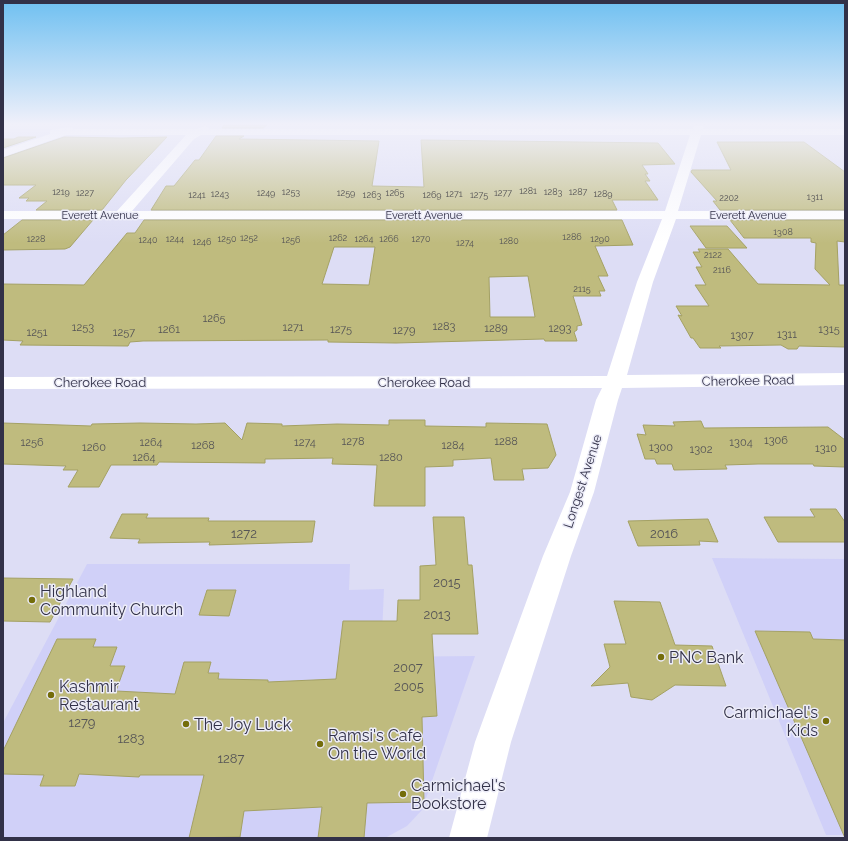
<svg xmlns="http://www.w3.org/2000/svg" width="848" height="841" font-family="Raleway,sans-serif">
	<rect width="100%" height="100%" fill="#ddddf5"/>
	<path fill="#d0d0f8" d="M712,558l133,1v276h-19z
		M87,564h263l-1,26 35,-1 -3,68 94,-1 -53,154 -15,16 -22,12h-382v-115z"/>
	<path fill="#bfbb7e" stroke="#a4a164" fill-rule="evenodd" d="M224,125h43l-4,3h-41z
		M216,136h28l-5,3 140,2 -7,45 52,1 -3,-47 237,3 17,21 -33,1 6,9h-3l5,7h-5l13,19h-46l5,10h-466l15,-24h8l21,-26h4z
		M18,137h18l-33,11v-9h11z
		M64,137l57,1 46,-1 -41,43 -24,30h-66l11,-9h-21l3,-3h-10l17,-13h-33v-27z
		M717,142h87l41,30v38h-125l-7,-9h4l-26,-29 1,-2h39z
		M22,220h71l-23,27 -5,2 -62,1v-15z
		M144,220h478l11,25 -38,1 13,30h-10l7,15h-6l2,5h-28l9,29 -5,1v4l-3,2 3,9h-32l-1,-2 -148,4 -68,-1v-2l-185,1 -13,1 -2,4 -108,-1 3,-4 -20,-1v-56l81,1 43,-52h8zM334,247h41l-6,38 -47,-1zM528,276l7,41h-45l-1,-40z
		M730,220h115v22l-8,-1 2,44h6v62l-46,-1 -2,3h-9l-7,-4 -62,1 2,2h-21l-7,-10h-2l-13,-23 4,1 -6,-10h33l-14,-21h11l-10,-18h6l-9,-15h7l-2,-3h30l30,35 72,1 -15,-16 1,-26 -5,-1v-4h-67z
		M690,226h37l20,22h-41z
		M389,420h36v6l61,1v-4l61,1 9,31 -8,13 -26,1 2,11h-30l-3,-22 -38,2v6l-28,1v39h-51l3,-41 -45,-1 1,-6 -68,1v4l-106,-1 -2,3h-46l-12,22h-31l10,-17h-15l3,-4 -63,-2v-41l88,3 1,-2 48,-1 56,1 29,-1 17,17 5,-17 35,1v2l55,-2 52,1z
		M701,421l3,7 124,-1 17,13v27l-31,-1 -1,-2h-55l-33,1 2,4 -53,1 -2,-6h-15l-2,-5h-10l-8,-25 9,1 -3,-10 32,1 -2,-4z
		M810,509h26l9,13v20h-67l-14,-25h51z
		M122,514h26l-2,4h63l-1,3h107l-3,21 -103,3 1,-3 -72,1 2,-4 -30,-1z
		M433,517h31l4,48h4l6,69h-46l5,82 -15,1 2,85 -57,1 -3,35h-46l4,-31 -78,4 -4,26 -51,1 15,-63h-64l-1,2 -60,-3 -4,12h-35l4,-11 -41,-1v-23l54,-112h39l-3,8h24l-7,19h15l-9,25 59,3 9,-32h27l-3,11h11l-1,6 50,1v2l68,-3 7,-58h54l1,-21h22v-34l16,-1z
		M708,519l10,23 -19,-1 1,4 -62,1 -10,-25z
		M3,578l70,1 -23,43 -47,-1z
		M207,590h29l-7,26 -30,-1z
		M614,601l46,1 15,43 37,1 14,40 -51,-1 -23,15 -21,-3 -3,-14 -37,3 19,-19 -6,-23h22z
		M755,631l55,1 3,7 32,1v198z"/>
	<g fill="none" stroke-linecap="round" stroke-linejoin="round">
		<path fill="#fff" fill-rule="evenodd" d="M694,125h10l-1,4h142v6h-144l-23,76h167v8h-169l-23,63 -26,93 218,-2v12l-223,3 -4,12 -24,92 -23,64 -60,186 -24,96h-38l26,-96 68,-186 27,-64 26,-92 6,-12 -599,1v-12l604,-1 30,-94 25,-63h-659v-8h114l69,-76h-120l-63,22v-7l47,-16v-4l20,-3 4,2h123l8,-3 5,3h483zM201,135h489l-25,76h-533l62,-72z"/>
	</g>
	<linearGradient id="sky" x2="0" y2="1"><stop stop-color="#6fc0f1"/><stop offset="0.51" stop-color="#f0f0fa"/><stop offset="1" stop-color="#f0f0fa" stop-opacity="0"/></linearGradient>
	<rect width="848" height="243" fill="url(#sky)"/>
	<g fill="#746d0b" stroke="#ececf8" stroke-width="1.5">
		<circle cx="32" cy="600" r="4"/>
		<circle cx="661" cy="657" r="4"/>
		<circle cx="51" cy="695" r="4"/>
		<circle cx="826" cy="721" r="4"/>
		<circle cx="186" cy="724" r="4"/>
		<circle cx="320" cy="744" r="4"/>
		<circle cx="403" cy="794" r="4"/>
	</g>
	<g text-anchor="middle" stroke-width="3" stroke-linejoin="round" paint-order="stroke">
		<g font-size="9" fill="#555456">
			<text x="528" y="194">1281</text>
			<text x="61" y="195">1219</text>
			<text x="291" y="195">1253</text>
			<text x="553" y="195">1283</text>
			<text x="578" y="195">1287</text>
			<text x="85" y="196">1227</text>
			<text x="266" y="196">1249</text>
			<text x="346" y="196">1259</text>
			<text x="395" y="196">1265</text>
			<text x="503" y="196">1277</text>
			<text x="220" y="197">1243</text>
			<text x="454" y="197">1271</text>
			<text x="603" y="197">1289</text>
			<text x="197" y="198">1241</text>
			<text x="372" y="198">1263</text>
			<text x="432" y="198">1269</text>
			<text x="479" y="198">1275</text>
			<text x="815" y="200">1311</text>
			<text x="729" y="201">2202</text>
			<text x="783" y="235">1308</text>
			<text x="572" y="240">1286</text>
			<text x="249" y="241">1252</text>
			<text x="338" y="241">1262</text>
			<text x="36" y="242">1228</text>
			<text x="175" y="242">1244</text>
			<text x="227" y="242">1250</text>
			<text x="364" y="242">1264</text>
			<text x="389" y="242">1266</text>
			<text x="421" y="242">1270</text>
			<text x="600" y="242">1290</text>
			<text x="148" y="243">1240</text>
			<text x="291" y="243">1256</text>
			<text x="509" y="244">1280</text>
			<text x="202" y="245">1246</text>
			<text x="465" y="246">1274</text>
			<text x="713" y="258">2122</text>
			<text x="722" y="273">2116</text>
			<text x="582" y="292">2115</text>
		</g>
		<g font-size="11" fill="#323148" stroke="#ececf8">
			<text x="100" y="219">Everett Avenue</text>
			<text x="424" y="219">Everett Avenue</text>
			<text x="748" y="219">Everett Avenue</text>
		</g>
		<g font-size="11" fill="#555456">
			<text x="214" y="322">1265</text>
			<text x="444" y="330">1283</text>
			<text x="83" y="331">1253</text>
			<text x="293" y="331">1271</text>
			<text x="496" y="332">1289</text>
			<text x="560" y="332">1293</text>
			<text x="169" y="333">1261</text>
			<text x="341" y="333">1275</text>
			<text x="829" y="333">1315</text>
			<text x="404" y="334">1279</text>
			<text x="37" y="336">1251</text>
			<text x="124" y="336">1257</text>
			<text x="787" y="338">1311</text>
			<text x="742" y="339">1307</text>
			<text x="776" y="444">1306</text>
			<text x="353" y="445">1278</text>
			<text x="506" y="445">1288</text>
			<text x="32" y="446">1256</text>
			<text x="151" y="446">1264</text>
			<text x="305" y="446">1274</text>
			<text x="741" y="446">1304</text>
			<text x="203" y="449">1268</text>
			<text x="453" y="449">1284</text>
			<text x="94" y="451">1260</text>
			<text x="661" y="451">1300</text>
			<text x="826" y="452">1310</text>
			<text x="701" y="453">1302</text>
			<text x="144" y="461">1264</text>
			<text x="391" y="461">1280</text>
		</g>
		<g font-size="13" fill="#323148" stroke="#ececf8">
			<text transform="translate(748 380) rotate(-1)" y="5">Cherokee Road</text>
			<text x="100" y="387">Cherokee Road</text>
			<text x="424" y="387">Cherokee Road</text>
			<text transform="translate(582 481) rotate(-72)" y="5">Longest Avenue</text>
		</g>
		<g font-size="13" fill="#555456">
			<text x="244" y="538">1272</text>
			<text x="664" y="538">2016</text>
			<text x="447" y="587">2015</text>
			<text x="437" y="619">2013</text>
			<text x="408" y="672">2007</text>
			<text x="409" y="691">2005</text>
			<text x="82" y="727">1279</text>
			<text x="131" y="743">1283</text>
			<text x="231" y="763">1287</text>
		</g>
		<g font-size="16" fill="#323148" stroke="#ececf8" text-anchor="start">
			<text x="40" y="597">Highland<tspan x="40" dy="18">Community Church</tspan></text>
			<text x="669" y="663">PNC Bank</text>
			<text x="59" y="692">Kashmir<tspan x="59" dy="18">Restaurant</tspan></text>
			<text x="818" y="718" text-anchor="end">Carmichael's<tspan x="818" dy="18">Kids</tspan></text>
			<text x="194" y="730">The Joy Luck</text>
			<text x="328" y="741">Ramsi's Cafe<tspan x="328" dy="18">On the World</tspan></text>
			<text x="411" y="791">Carmichael's<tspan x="411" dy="18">Bookstore</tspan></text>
		</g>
	</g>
	<rect width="848" height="841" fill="none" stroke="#323148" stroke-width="8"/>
</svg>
